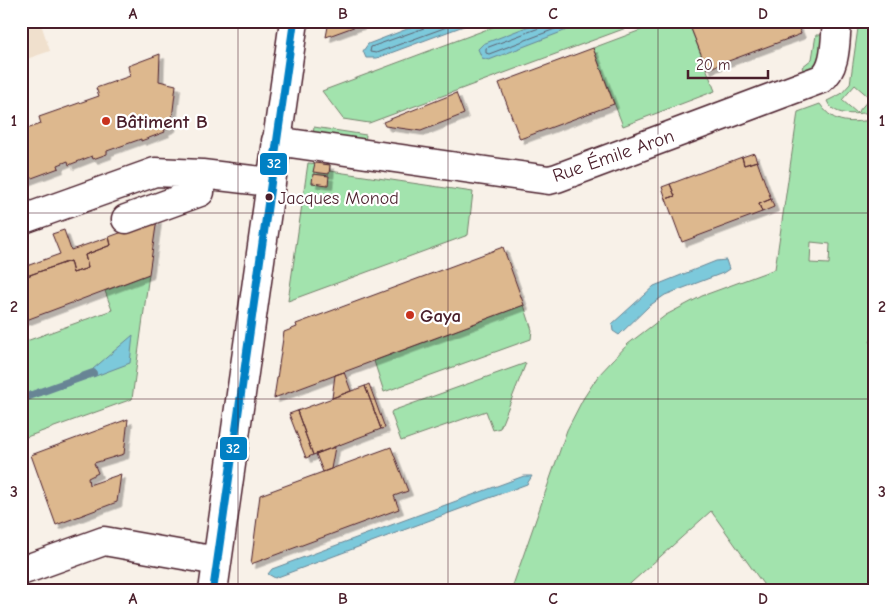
<svg xmlns="http://www.w3.org/2000/svg" width="896" height="612" font-family="'Comic Neue',sans-serif">
	<defs>
		<filter id="shadow"><feDropShadow dx="4.5" dy="4.5" stdDeviation="0" flood-color="#0004"/></filter>
	</defs>
	<rect width="100%" height="100%" fill="#f8f1e8"/>
	<filter id="ink" filterUnits="userSpaceOnUse"><feTurbulence type="fractalNoise" baseFrequency=".02" numOctaves="2"/><feDisplacementMap in="SourceGraphic" scale="10" xChannelSelector="R" yChannelSelector="G"/><feConvolveMatrix kernelMatrix="1 2 1 2 8 2 1 2 1" color-interpolation-filters="sRGB"/></filter>
	<g filter="url(#ink)">
		<path fill="#f0e0cd" d="M21,21h19l10,30 -29,10z"/>
		<path fill="#a2e3ad" stroke="#76816c" fill-rule="evenodd" d="M509,21h136l-276,102 -26,-4 -21,-28z
			M665,21h23l27,70 -92,35 -30,-78z
			M859,21h16v91c-17,1 -40,7 -48,-11l14,-7 9,-10zM855,85l15,13 -13,15 -15,-13z
			M816,35h9l-7,31 -13,8 -3,-7 10,-8z
			M820,104c15,22 31,18 55,16v218l-5,3 5,9v241h-107l-57,-80 -89,80h-111l56,-161 16,-31 15,-23 30,-32 38,-29 36,-19 73,-27 23,-157zM811,242l19,2 -1,20 -19,-1z
			M314,127l52,8 -1,7 -52,-7z
			M308,163l22,2v6l143,21 -5,43 -180,66z
			M149,274l-17,125 -111,40v-96l91,-33 -7,-19z
			M524,305l8,25 -1,9 -147,53 -10,-31z
			M526,363l-26,65 -7,2 -7,-19 -85,30 -10,-28 1,-2z"/>
		<path fill="#7cc9db" stroke="#688595" d="M428,21h49l-100,37h-11l-3,-7 5,-7z
			M542,21h48l-101,39 -7,-2 -4,-9 5,-5z
			M726,260l3,9 -6,4 -58,22 -16,11 -30,29 -6,-4 -1,-7 42,-38 62,-25z
			M133,335l-3,28 -37,14v-8z
			M524,476h8l-5,8 -252,94 -7,-4 4,-5z"/>
		<g fill="none" stroke-linecap="round" stroke-linejoin="round">
			<path stroke="#5e6371" stroke-width="1" d="M427,21l-3,7 -53,19 -1,5 6,1 87,-32
				M542,21l-3,7 -53,20v5l3,1 87,-33"/>
			<path stroke="#688595" stroke-width="8" d="M21,399l72,-26"/>
		</g>
		<path fill="#ddb88e" stroke="#4a1f2b" filter="url(#shadow)" d="M329,21h41l-44,16z
			M688,21h108l5,13 -94,35z
			M593,48l21,56 -94,35 -21,-56z
			M160,54l-1,27 17,4 -5,42 -7,3 1,2 -24,9v-2l-34,12v3l-14,5 -1,-3 -23,9 -1,-4 -10,4 1,3 -38,14v-51l20,-7 -2,-7 60,-21 -3,-8 34,-12 -2,-10z
			M456,93l8,21 -43,17 -36,-5 -2,-4z
			M754,153l3,8 -13,4 -2,-8z
			M742,157l2,8 13,-4 14,38 -12,5 3,8 -80,30 -16,-43 9,-3 -5,-12z
			M315,163l15,2 -1,9 -16,-2z
			M313,174l16,2 -1,9 -16,-2z
			M670,184l5,12 -9,3 -4,-12z
			M771,199l3,8 -12,5 -3,-8z
			M157,219l-8,55 -128,48v-44l49,-17 3,12 15,-5 -3,-13 26,-10 -2,-8z
			M64,230l7,20 38,-13 2,8 -26,10 3,13 -15,5 -3,-12 -49,17v-10l39,-14 -8,-20z
			M503,247l21,58 -250,93 10,-66 13,-5 -1,-3z
			M344,372l7,19 -19,7 3,-23z
			M369,384l16,44 -4,1 -16,-43z
			M365,386l16,43 -68,26 -16,-44z
			M297,411l16,44 -7,3 -17,-44z
			M128,419l-4,35 -30,9 4,10 -10,5 1,7 32,-11 -4,28 -61,23 -25,-70z
			M335,447l-4,22 -8,3 -7,-18z
			M391,447l17,44 -14,5 5,13 -148,55 9,-69z"/>
		<g fill="none" stroke-linecap="round" stroke-linejoin="round">
			<g stroke="#4a1f2b" stroke-width="31">
				<path id="minor" d="M276,141l273,39 8,-2 264,-99c16,-11 14,-39 16,-58
					M126,219l74,-27
					M21,220l134,-48 47,2 68,8
					M21,571l83,-30 113,20
					M213,591l81,-570"/>
			</g>
			<use href="#minor" stroke="#fff" stroke-width="28"/>
			<g stroke="#fff" stroke-width="11">
				<path id="bus-1" d="M213,591l81,-570"/>
			</g>
			<use href="#bus-1" stroke="#0080c4" stroke-width="8"/>
		</g>
	</g>
	<path fill="none" stroke="#4a1f2b" stroke-width="1" stroke-opacity="0.55" d="M238,21v570M448,21v570M658,21v570M21,213h854M21,399h854"/>
	<g fill="#c8321e" stroke="#fff" stroke-width="2">
		<circle cx="106" cy="121" r="5"/>
		<circle cx="410" cy="315" r="5"/>
	</g>
	<circle fill="#4a1f2b" stroke="#fff" stroke-width="2" cx="269" cy="197" r="4.5"/>
	<g text-anchor="middle" stroke-width="4.5" stroke-linejoin="round" paint-order="stroke">
		<g font-size="18" fill="#4a1f2b" stroke="#fff" text-anchor="start">
			<text x="278" y="204">Jacques Monod</text>
		</g>
		<g font-size="19" font-weight="bold" fill="#4a1f2b" stroke="#fff" text-anchor="start">
			<text x="116" y="128">Bâtiment B</text>
			<text x="420" y="322">Gaya</text>
		</g>
		<g font-size="19" fill="#4a1f2b" stroke="#fff">
			<text transform="translate(613 155) rotate(-19)" y="7">Rue Émile Aron</text>
		</g>
	</g>
	<g stroke="#fff" stroke-width="2">
		<rect x="259" y="152" width="29" height="24" rx="5" fill="#0080c4"/>
		<rect x="219" y="436" width="29" height="25" rx="5" fill="#0080c4"/>
	</g>
	<g font-size="14" text-anchor="middle" font-weight="bold" fill="#fff">
		<text x="274" y="168">32</text>
		<text x="233" y="453">32</text>
	</g>
	<rect width="896" height="612" fill="none" stroke="#fff" stroke-width="55"/>
	<path d="M688 70v8h80v-8" fill="none" stroke="#4a1f2b" stroke-width="2.5"/>
	<text x="696" y="70" font-size="15" fill="#4a1f2b" stroke="#ffffff" stroke-width="4" paint-order="stroke">20 m</text>
	<rect x="28" y="28" width="840" height="556" fill="none" stroke="#4a1f2b" stroke-width="2"/>
	<g font-size="16" text-anchor="middle" font-weight="bold" fill="#4a1f2b">
		<text x="133" y="19">A</text>
		<text x="343" y="19">B</text>
		<text x="553" y="19">C</text>
		<text x="763" y="19">D</text>
		<text x="14" y="126">1</text>
		<text x="882" y="126">1</text>
		<text x="14" y="312">2</text>
		<text x="882" y="312">2</text>
		<text x="14" y="497">3</text>
		<text x="882" y="497">3</text>
		<text x="133" y="604">A</text>
		<text x="343" y="604">B</text>
		<text x="553" y="604">C</text>
		<text x="763" y="604">D</text>
	</g>
</svg>
